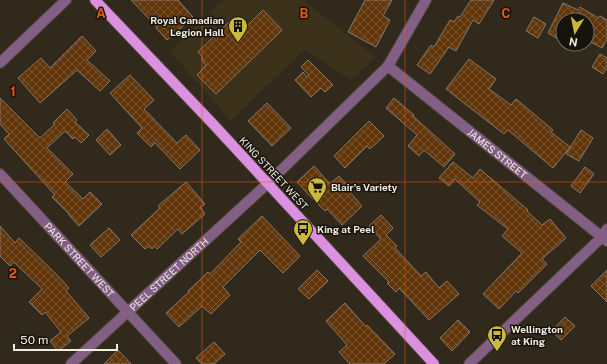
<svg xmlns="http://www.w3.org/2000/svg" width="607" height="364" font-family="'Public Sans',sans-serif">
	<defs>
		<pattern id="building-cross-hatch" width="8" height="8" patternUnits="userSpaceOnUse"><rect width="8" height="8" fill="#61360b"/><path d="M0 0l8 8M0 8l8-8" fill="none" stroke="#78532e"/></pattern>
	</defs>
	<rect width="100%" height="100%" fill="#31291b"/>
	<path fill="#3c321c" d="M223,0h80l72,57 -24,23 -46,-31 -74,72 -61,-70z"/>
	<path fill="url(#building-cross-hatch)" stroke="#87776a" d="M131,0h47l15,17 -26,23 -11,-12 1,-1z
		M365,0h27l-9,16 7,4 -14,27 -28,-15z
		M471,0h23l-15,24 -6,-4 -17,31 -7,-4 -19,27 -13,-9 14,-20 3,2 16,-27 4,2 4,-6 2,1z
		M563,3l15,7 2,-3 18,11 2,-2 7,4v19l-5,9 -15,-8v-20h-24v22l-15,-9z
		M263,10l19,20 -66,64 -19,-19 9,-10 -5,-6 2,-1 -5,-6 31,-30 11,11z
		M534,17l12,7 -8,14 -12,-7z
		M82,36l14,15 -9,9 23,21 -10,10 -23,-21 -37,33 -22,-25 23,-20 9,10z
		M600,54l7,4v9l-4,7 -11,-7z
		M469,59l27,20 -7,10 22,16 5,-6 37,31 -2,2 19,15 -17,21 -45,-38 -4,4 -58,-45z
		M308,60l25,25 -8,7 -4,-4 -10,9 -16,-17 8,-8 4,5 2,-2 -8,-8z
		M130,75l24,25 -10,9 33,34 9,-8 14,15 -20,19 -25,-26 -4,4 -14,-14 5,-5 -32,-35z
		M0,98l40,40 15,-14 -2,-1 14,-14 10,11 -2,2 14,13 -8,8 -6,-6 -2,2 -8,-8 -18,17 26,26 -8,8 18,17 7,-7 12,12 -23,22 -11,-12h1l-17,-17 3,-2 -10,-11 -41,-45 5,-5 -9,-10z
		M394,98l20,17 -1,1 42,38 -11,13 -20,-17 -5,6 -11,-10 9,-11 -31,-27z
		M267,103l24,25 -19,18 -24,-25z
		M369,121l15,15 -14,13 -3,-3 -22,22 -11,-12z
		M107,129l14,16 -11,10 -14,-15z
		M581,130l12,8 -14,23 -13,-7z
		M453,162l20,16 7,-9 48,41 -1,1 15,14 8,-6 16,19 -24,21 5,5 -29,29 -2,-2 -17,18 -16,-15 39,-41 -20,-17 6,-7 -31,-24 3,-3 -25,-23 -6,7 -10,-8z
		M314,166l16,18 9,-8 11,12 -2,2 14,16 -20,19 -15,-16 -2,2 -13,-13 -15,-16z
		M585,167l9,7 -14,19 -9,-7z
		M186,182l19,22 -5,3 5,7 -23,20 -4,-5 -21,20 -3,-3 -2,3 -3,-3 -4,3 -14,-14 29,-27 -2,-2z
		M381,215l12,13 -7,7 11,11 -2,2 26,28 5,-4 13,16 8,-7 12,13 -30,26 -30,-32 -3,4 -9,-9 2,-1 -26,-26 18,-17 -12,-13z
		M262,216l38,40 -17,17 -23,-23 -37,37 7,8 -19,19 -9,-8 -23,21 -13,-14 23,-21 -1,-1 20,-19 2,2 31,-32 -3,-3z
		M0,226l15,17 4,-5 38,37 12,13 -3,3 23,27 -22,18 4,5 -13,10 -8,-10 11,-9 -16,-20 -3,3 -13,-13 13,-13 -28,-27 -4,4 -10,-10z
		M109,228l11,12 -19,17 -11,-12z
		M317,270l11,11 -19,18 -11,-10z
		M607,270v32l-16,-16z
		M345,303l21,24 1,-2 28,29 -11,10h-34l-11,-12 8,-7 -21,-24z
		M565,317l10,9 -14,14 -9,-9z
		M458,320l12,12 -18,19 -12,-13z
		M214,342l11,12 -11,10h-12l-6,-6z
		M118,350l13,14h-27z"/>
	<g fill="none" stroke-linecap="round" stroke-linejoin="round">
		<g stroke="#4c4437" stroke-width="12">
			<g id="minor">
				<path d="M0,63l66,-63"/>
				<path id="s1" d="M388,66l219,175"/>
				<path id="s2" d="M0,174l176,190"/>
				<path id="s3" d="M71,364l196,-180 121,-118 38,-66"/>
				<path d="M469,364l133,-127 5,-8"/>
			</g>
		</g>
		<g stroke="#4c4437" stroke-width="12">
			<path id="primary" d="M95,0l118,124 221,240"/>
		</g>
		<use href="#minor" stroke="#835f85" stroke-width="10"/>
		<use href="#primary" stroke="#db90e0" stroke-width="10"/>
	</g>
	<path fill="none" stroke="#e8590c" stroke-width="1" stroke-opacity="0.55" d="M202,0v364M405,0v364M0,182h607"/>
	<defs>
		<g id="building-pin" transform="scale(1)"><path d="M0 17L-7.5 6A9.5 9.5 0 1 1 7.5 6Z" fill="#cbba39" stroke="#16130c"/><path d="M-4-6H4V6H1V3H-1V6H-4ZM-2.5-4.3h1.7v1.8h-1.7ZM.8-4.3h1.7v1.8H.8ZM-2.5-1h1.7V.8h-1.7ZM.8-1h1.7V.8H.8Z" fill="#111"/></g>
		<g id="supermarket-pin" transform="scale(1)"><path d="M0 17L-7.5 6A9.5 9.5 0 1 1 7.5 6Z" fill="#cbba39" stroke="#16130c"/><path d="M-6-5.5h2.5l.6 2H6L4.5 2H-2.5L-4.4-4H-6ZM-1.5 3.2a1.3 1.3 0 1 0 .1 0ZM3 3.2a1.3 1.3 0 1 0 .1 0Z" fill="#111"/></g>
		<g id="bus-pin" transform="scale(1)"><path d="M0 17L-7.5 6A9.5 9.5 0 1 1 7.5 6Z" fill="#cbba39" stroke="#16130c"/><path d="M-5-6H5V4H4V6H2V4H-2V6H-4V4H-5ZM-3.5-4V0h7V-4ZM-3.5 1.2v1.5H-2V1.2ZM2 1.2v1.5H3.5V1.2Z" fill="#111"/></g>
	</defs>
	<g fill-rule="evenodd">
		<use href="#building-pin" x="238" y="26"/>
		<use href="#supermarket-pin" x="317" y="187"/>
		<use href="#bus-pin" x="303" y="229"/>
		<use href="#bus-pin" x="497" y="335"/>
	</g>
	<g text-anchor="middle" stroke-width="3" stroke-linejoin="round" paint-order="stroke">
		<g font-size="10" font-weight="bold" fill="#f1ece2" stroke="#16130c" text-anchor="start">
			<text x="224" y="24" text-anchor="end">Royal Canadian<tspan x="224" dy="12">Legion Hall</tspan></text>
			<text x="331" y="191">Blair's Variety</text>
			<text x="317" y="233">King at Peel</text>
			<text x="511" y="333">Wellington<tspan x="511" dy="12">at King</tspan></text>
		</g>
		<g font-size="10" fill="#f1ece2" stroke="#16130c">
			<text dy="4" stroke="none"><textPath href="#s1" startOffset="140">JAMES STREET</textPath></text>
			<text transform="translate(274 173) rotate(47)" y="4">KING STREET WEST</text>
			<text dy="4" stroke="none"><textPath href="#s2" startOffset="117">PARK STREET WEST</textPath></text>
			<text dy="4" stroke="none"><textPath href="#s3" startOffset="133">PEEL STREET NORTH</textPath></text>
		</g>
	</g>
	<g font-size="13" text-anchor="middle" font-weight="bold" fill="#e8590c" stroke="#16130c" stroke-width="3" stroke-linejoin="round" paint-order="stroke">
		<text x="101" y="18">A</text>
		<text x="304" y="18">B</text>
		<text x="506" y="18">C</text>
		<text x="13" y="96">1</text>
		<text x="13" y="278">2</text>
	</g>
	<g transform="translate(575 32) rotate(190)"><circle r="19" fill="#16130c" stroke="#6e6a62"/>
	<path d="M0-3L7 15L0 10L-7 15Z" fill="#cbba39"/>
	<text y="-6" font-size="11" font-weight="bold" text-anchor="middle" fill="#f1ece2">N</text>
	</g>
	<path d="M14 344v6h103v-6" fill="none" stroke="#f1ece2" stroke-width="2"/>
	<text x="20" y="344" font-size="12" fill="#f1ece2" stroke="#16130c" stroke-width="3" paint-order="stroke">50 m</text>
</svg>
